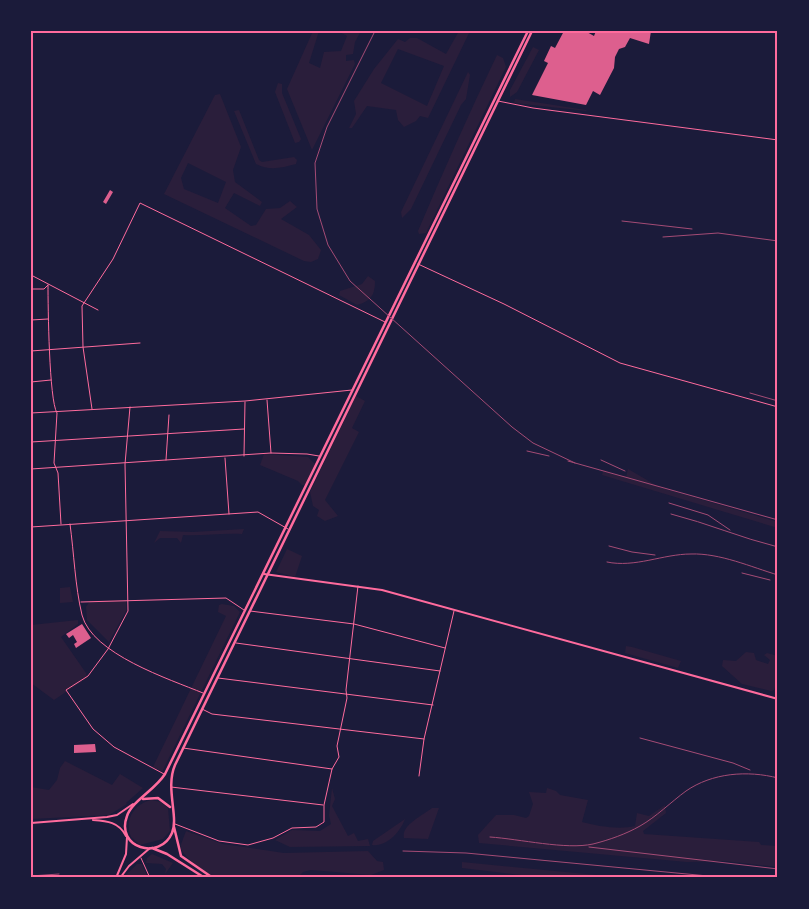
<svg xmlns="http://www.w3.org/2000/svg" width="809" height="909" font-family="Manrope,sans-serif">
	<rect width="100%" height="100%" fill="#1b1b3a"/>
	<path fill="#2a1e3b" fill-rule="evenodd" d="M313,31h6l-10,32 11,5 4,-16 17,-1 6,-15 -9,-5h23l-6,11 -2,12 -7,1v6l8,-1 1,4 -43,86 -25,-61z
		M459,31h11l-42,87 -8,-2 -4,5 -12,6 -6,-7 -2,-10 -29,-4 -15,22h-3l7,-14 -2,-13 20,-32 24,-30 7,3 5,-4h7l29,16zM398,49l46,17 -17,40 -46,-23z
		M533,47l6,3 -22,42 -7,5v-7z
		M497,55l6,3 3,9 -80,166 -7,1 -1,-3c25,-59 51,-118 79,-176z
		M468,72l2,3 -4,24 -5,6 -50,104 -9,9 -1,-6z
		M278,83l4,1v9l19,46 -2,3 -4,1 -20,-51z
		M220,94l21,53 -8,23 2,12 27,20 -2,4 -26,-13 -9,15 26,18 5,-1 10,-16 14,-1 10,-7 7,6 -16,12 28,16 12,15 -3,9 -7,3 -7,-1 -140,-67 51,-99zM188,163l38,19 -8,21 -34,-14 -3,-11z
		M515,99l71,11 1,1 -73,-8z
		M239,110l20,50 3,2 32,-5 3,3 -1,4c-15,4 -26,7 -40,0l-22,-53z
		M368,276l7,5c0,14 -4,20 -18,24l-18,-10 1,-4 22,-7z
		M356,396l9,5 -13,27 7,4 -34,68 13,16 -13,5 -8,-5 2,-6 -6,-4 -3,-14z
		M264,454l44,3 7,7 -10,21h-3l-4,-4 -38,-16z
		M628,469l31,18 119,35v6l-176,-53 1,-4 23,6z
		M244,529l-2,5c-22,-1 -39,2 -59,1l-2,8 -4,-5h-17l-6,5 6,-12 33,1z
		M287,549l15,7 -7,21 -19,-5z
		M70,587l3,15 -13,1v-15z
		M126,600v11l-17,31 -22,-22 -1,-13 4,-6z
		M222,604l12,2 6,6 -78,160 -9,-5 73,-151 -8,-4 1,-7z
		M78,620v4l-17,13 25,36 1,5 -33,22 -23,-17v-58z
		M626,646l6,1 49,14 -3,7 -53,-15z
		M746,652l8,1 2,7 12,4 2,-4 -6,-5 3,-2 11,3v22l-4,12 -3,1 -29,-7 -20,-18 1,-6 13,1z
		M65,761l47,24 8,-11 23,14 -17,15 1,1 -18,11 -78,4v-32l18,3 8,-10 3,-12z
		M332,788l3,11 -3,7 16,30 6,-3 4,8 10,-2 2,7 -80,1 -15,-7 17,-10 28,1 11,-7 -2,-9z
		M547,788l9,3 4,4 28,5 -6,22c15,4 37,8 53,4l2,-13 12,3 16,-11 1,8 -23,18 1,3 115,8 2,3 17,1v21l-54,-6 -37,1 -208,-19 -1,-8 18,-20h18l12,3 3,-2 4,-12 -4,-12 17,1z
		M151,800l10,2 7,6 2,23 -7,8 -23,6 -9,-8c-7,-17 3,-33 20,-37z
		M432,808h7l-11,31 -24,-1c-3,-13 18,-22 28,-30z
		M405,819c-5,13 -18,28 -33,26l1,-4z
		M186,831l37,13 61,9 84,-2 9,10 6,1 1,8 -13,5 -60,-5 -8,2 -6,6c-25,0 -53,3 -78,0 -11,-2 -35,-20 -39,-31z
		M152,854l21,9 -8,11 1,-5 -4,-5 -16,-1 1,-5z
		M462,862l166,16h-81l-85,-10z
		M137,864h5l6,14h-25z"/>
	<path fill="#dd5f8e" d="M564,31h21l9,5 2,-5h55l-2,13 -19,-6 -5,9 -6,2 -4,8 -1,11 -14,27 -7,-4 -7,14 -54,-10 16,-32 -4,-2 7,-15 4,2z
		M110,190l3,2 -7,12 -3,-2z
		M82,624l9,14 -15,10 -2,-4 3,-2 -4,-7 -4,3 -3,-4z
		M95,744l1,8 -22,1v-8z"/>
	<g fill="none" stroke-linecap="round" stroke-linejoin="round">
		<path stroke="#ff6b9d" stroke-width="1" d="M498,101l35,7 245,32
			M418,264l86,40 116,59 158,44
			M31,275l67,35
			M48,285c0,21 1,115 9,128l-3,50 4,10 3,51
			M31,289h13l4,-4
			M31,320l17,-1
			M31,351l109,-8
			M31,382l20,-2
			M267,400l4,53
			M130,407l-5,57 3,147 -20,38 -20,27 -22,14 27,39 21,18 50,27
			M92,409l-9,-62 -1,-41 31,-47 27,-56 245,119
			M31,413l214,-12 107,-11
			M31,442l213,-13
			M244,456l1,-54
			M225,458l4,56
			M166,460l3,-45
			M31,469l240,-16 36,1 12,2
			M70,524c4,29 5,62 12,91 10,39 87,64 121,78
			M31,527l227,-15 30,17
			M81,602l145,-4 18,12
			M250,611l104,13 91,24
			M236,643l204,28
			M218,678l215,27
			M202,709l10,5 212,25
			M183,748l149,21
			M419,776l5,-37 30,-128
			M171,787l152,18
			M175,824l44,17 29,4 25,-7 19,-10 24,-1 8,-5v-17l8,-36 7,-12 -2,-11 10,-48 -1,-8 12,-104
			M141,858l9,20"/>
		<path stroke="#ff6b9d" stroke-width="2" d="M93,820c14,1 26,2 33,16
			M31,823l76,-6 10,-2 16,-11"/>
		<path stroke="#ff6b9d" stroke-width="2" d="M264,574l118,16 396,109
			M116,878l10,-24 1,-17
			M120,878l9,-12 21,-18"/>
		<path stroke="#ff6b9d" stroke-width="2.5" d="M528,31l-363,743c-10,16 -33,27 -38,42 -12,32 33,45 45,17 7,-16 -7,-45 3,-68l357,-734
			M143,799l15,-1 12,9
			M174,827l7,29 32,22
			M152,848l15,6 38,24"/>
		<path stroke="#a44b75" stroke-width="1" d="M375,31l-48,96 -12,36 2,46 11,36 22,36 162,146 21,16 42,20
			M622,221l70,8
			M663,237l55,-4 60,8
			M750,393l28,8
			M527,451l22,5
			M601,460l24,11
			M568,461l210,59
			M669,503l39,12 22,15
			M671,514c36,9 70,24 107,33
			M777,537h1
			M609,546l23,6 23,3
			M607,562c28,6 56,-8 84,-8 29,-1 60,13 87,21
			M742,573l28,7
			M640,738l93,25 17,7
			M490,837c30,2 76,13 103,7 16,-4 33,-10 47,-18 16,-9 31,-24 46,-35 26,-18 61,-21 92,-13
			M589,847l189,22
			M403,851l63,2 263,25
			M31,876l28,-2"/>
	</g>
	<rect width="809" height="909" fill="none" stroke="#1b1b3a" stroke-width="65"/>
	<rect x="32" y="32" width="744" height="844" fill="none" stroke="#ff6b9d" stroke-width="2"/>
</svg>
